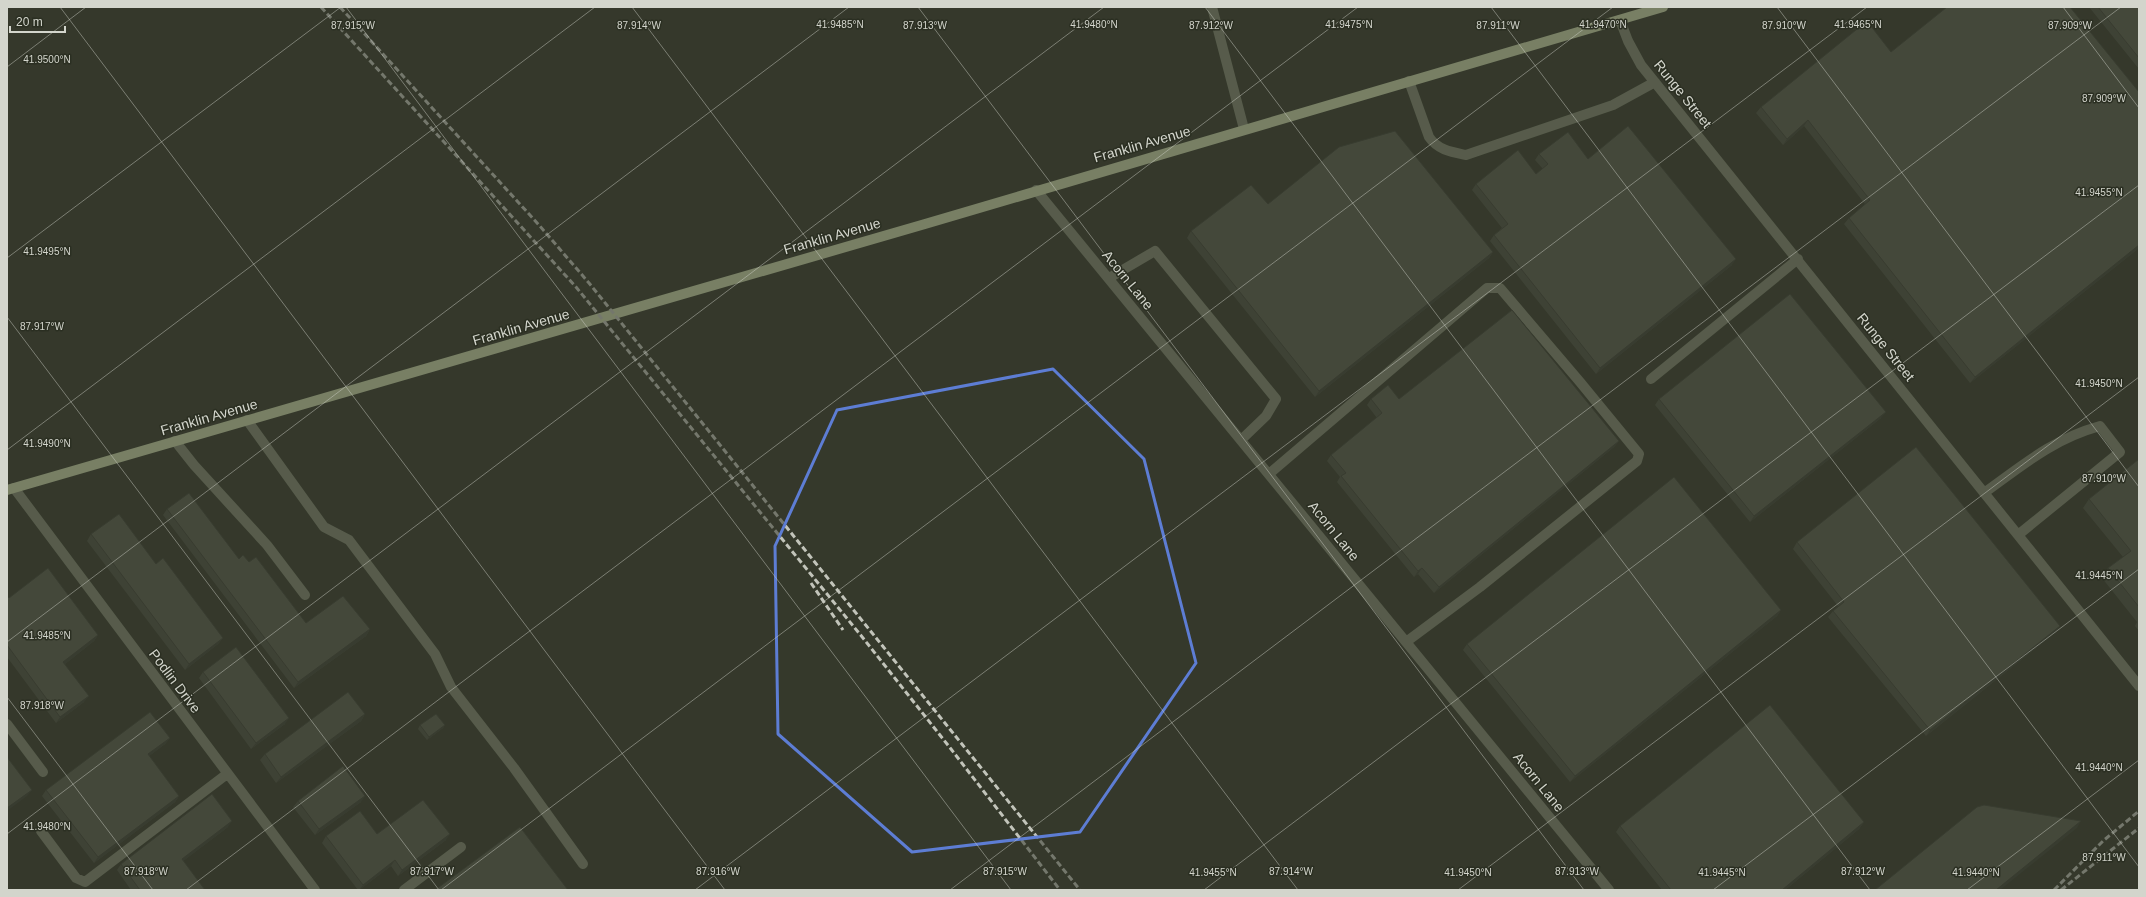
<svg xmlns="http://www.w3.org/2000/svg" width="2146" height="897" font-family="Helvetica,sans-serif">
	<rect width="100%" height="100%" fill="#35392b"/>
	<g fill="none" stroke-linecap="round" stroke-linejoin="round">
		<path stroke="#808671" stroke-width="10" d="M1212,7l32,122
			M1620,20l8,21 13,24 498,621
			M1409,81l20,56c9,13 22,15 37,18l147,-50 42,-23
			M1036,190l573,700
			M1109,278l46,-27 121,148 -10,17 -25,24
			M1651,379l147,-120
			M247,420l77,107 25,13 86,114 16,33 63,81 69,96
			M175,441l19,24 73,80 38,50
			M1269,474l218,-186h13l80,94 59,72 -2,7 -157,126 -74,55
			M14,488l301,402
			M1984,493c39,-28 69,-54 116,-67l20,26 -102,83
			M7,724l36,48
			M41,831l35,47 9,4 142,-108
			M404,890l57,-43"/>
		<path stroke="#c9d5a9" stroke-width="10" d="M7,490l918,-266 738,-217"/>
		<path stroke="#c2c4ba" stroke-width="3" stroke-dasharray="6 3" stroke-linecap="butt" d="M321,7l255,280 287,351 88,111 109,141
			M340,7l199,218 50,58 491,607
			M811,583l32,47
			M2054,890l49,-49 36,-30
			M2061,890l78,-62"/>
	</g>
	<path fill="#4b4e41" d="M2089,7h50v62z
		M1891,52l248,40v156l-169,135 -126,-159 5,-6 16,-14 -61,-78 -21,19 -27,-32 5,-6z
		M1539,154l49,5 144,106 -136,109 -106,-133 4,-6 8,-7 -30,-38 4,-6 60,-10 7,-5 -8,-9z
		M1268,204l225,48 -4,6 -174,139 -128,-159 4,-7z
		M1371,399h28l220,42 -5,6 -180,146 -16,-19 -4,3 -77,-95 3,-5 -13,-16 4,-6 46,-37 -10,-13z
		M1659,399l222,19 -131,104 -95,-117z
		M2139,459v172l-4,-5 2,-4 -35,-44 6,-10 15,-11 -40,-49 6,-9z
		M167,509l72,50 10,3 57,61 64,6 -4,7 -72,52 -131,-173z
		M91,534l65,30 67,74 -5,6 -33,26 -98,-129z
		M1797,542l263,84 -4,6 -130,104 -98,-119 5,-6 5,-5 -45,-57z
		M7,596l2,2 89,37 -4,6 -29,23 19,38 -28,21 -49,-66z
		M1781,610l-4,6 -207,166 -107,-132 4,-6z
		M203,672l82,52 -34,25 -52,-71z
		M365,714l-4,7 -85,62 -16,-23 5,-6z
		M420,725h25l-2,3 -16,12 -9,-11z
		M170,738l-5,6 -16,12 30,40 -4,6 -81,61 -52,-67 4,-6z
		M298,801l63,1 -46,33 -22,-28z
		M1864,822l-5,7 -74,61h-123l-46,-58 4,-6z
		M228,827l-45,34 22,29h-74l-14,-20 4,-6z
		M377,834l69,6 -48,36 -7,-10 -32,24h-1l-36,-47 4,-7z"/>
	<path fill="#3d4035" d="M1808,120l-4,6 -21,19 4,-6z
		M2139,245v3l-169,135 5,-6z
		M1493,252l-4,6 -174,139 4,-6z
		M1736,259l-4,6 -136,109 4,-6z
		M1886,412l-5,6 -131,104 4,-6z
		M1619,441l-5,6 -180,146 5,-6z
		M1422,568l-4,6 -4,3 4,-6z
		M1781,610l-4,6 -207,166 5,-6z
		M2060,626l-4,6 -130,104 4,-6z
		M370,629l-4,7 -72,52 4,-6z
		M98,635l-4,6 -35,28 4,-7z
		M223,638l-5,6 -33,26 4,-6z
		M89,696l-5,6 -28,21 4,-6z
		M365,714l-4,7 -85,62 5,-6z
		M289,718l-4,6 -34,25 5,-6z
		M445,725l-2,3 -16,12 2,-3z
		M170,738l-5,6 -22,17 5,-7z
		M32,790l-5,6 -20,15v-3z
		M179,796l-4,6 -81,61 4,-6z
		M365,796l-4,6 -46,33 4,-6z
		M232,821l-4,6 -50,38 4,-6z
		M2081,821l-4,7 -77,62h-4z
		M1864,822l-5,7 -74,61h-3z
		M450,834l-4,6 -48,36 4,-6z
		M395,860l-4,6 -32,24 4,-5z"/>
	<path fill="#575b4c" stroke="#3d4035" d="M1947,7h123l69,85v153l-164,132 -126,-159 21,-18 -62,-80 -21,19 -26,-32 106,-86 24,31z
		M2098,7h41v51z
		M1628,126l108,133 -136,109 -106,-133 14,-11 -32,-40 42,-34 18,24 12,-10 -9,-10 29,-22 20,27z
		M1395,131l98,121 -174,139 -128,-160 60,-46 17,19 71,-57z
		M1790,294l96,118 -132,104 -95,-117z
		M1512,310l107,131 -180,146 -17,-19 -4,3 -77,-95 5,-3 -15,-18 51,-42 -11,-14 17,-14 11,14z
		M1916,447l144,179 -130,104 -97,-119 11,-9 -47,-60z
		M2139,459v148l-31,-39 23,-17 -42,-52z
		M1674,477l107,133 -206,166 -108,-132z
		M189,493l50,66 4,-4 6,7 7,-5 50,66 37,-27 27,33 -72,53 -131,-173z
		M119,514l37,50 7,-6 60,80 -34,26 -98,-130z
		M48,568l50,67 -35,27 26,34 -29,21 -53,-72v-49l2,2z
		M236,647l53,71 -33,25 -53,-71z
		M348,692l17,22 -84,63 -16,-23z
		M1770,705l94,117 -82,68h-111l-51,-64z
		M150,712l20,26 -22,16 31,42 -81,61 -52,-67z
		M436,714l9,11 -16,12 -9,-12z
		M7,757l25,33 -25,18z
		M343,766l22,30 -46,33 -21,-28z
		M212,794l20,27 -50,38 23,31h-65l-19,-26z
		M423,800l27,34 -48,36 -7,-10 -32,25 -37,-49 34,-25 17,23z
		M1984,805l97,16 -85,69h-121l102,-83z
		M520,827l48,63h-133z"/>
	<path d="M0 0H2146V897H0ZM1053,369l91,90 52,204 -116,169 -168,20 -134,-118 -3,-188 62,-136z" fill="#35392b" fill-opacity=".55" fill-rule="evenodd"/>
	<path fill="none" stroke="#5d7dd4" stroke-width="3" stroke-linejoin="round" d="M1053,369l91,90 52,204 -116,169 -168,20 -134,-118 -3,-188 62,-136z"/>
	<path fill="none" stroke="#d3d5cc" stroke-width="1" stroke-opacity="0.45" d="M60,7l665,883M346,7l665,883M632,7l666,883M918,7l666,883M1205,7l665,883M1491,7l648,860M1777,7l362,480M2063,7l76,101M7,67l79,-60M7,258l334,-251M7,317l432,573M7,450l588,-443M7,642l842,-635M7,697l146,193M7,834l1097,-827M186,890l1172,-883M441,890l1172,-883M695,890l1172,-883M950,890l1171,-883M1204,890l935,-705M1458,890l681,-513M1713,890l426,-321M1967,890l172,-130"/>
	<g text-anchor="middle" stroke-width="3" stroke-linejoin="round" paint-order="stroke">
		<g font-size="14" fill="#d3d5cc" stroke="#2b2f22">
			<text transform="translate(1683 94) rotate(51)" y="5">Runge Street</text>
			<text transform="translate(1142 144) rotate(-16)" y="5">Franklin Avenue</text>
			<text transform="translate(832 236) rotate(-16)" y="5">Franklin Avenue</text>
			<text transform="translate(1128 280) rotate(51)" y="5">Acorn Lane</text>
			<text transform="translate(521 327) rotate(-16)" y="5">Franklin Avenue</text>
			<text transform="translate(1886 347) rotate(51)" y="5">Runge Street</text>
			<text transform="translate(209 417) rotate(-16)" y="5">Franklin Avenue</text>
			<text transform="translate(1334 531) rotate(51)" y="5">Acorn Lane</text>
			<text transform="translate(175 681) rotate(53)" y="5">Podlin Drive</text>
			<text transform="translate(1539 782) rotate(51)" y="5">Acorn Lane</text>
		</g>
	</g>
	<g font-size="10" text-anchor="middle" fill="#d3d5cc" stroke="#2b2f22" stroke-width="3" stroke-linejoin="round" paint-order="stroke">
		<text x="840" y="28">41.9485°N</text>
		<text x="1094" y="28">41.9480°N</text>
		<text x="1349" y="28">41.9475°N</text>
		<text x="1603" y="28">41.9470°N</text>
		<text x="1858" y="28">41.9465°N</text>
		<text x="2070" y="29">87.909°W</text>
		<text x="353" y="29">87.915°W</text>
		<text x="639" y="29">87.914°W</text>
		<text x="925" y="29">87.913°W</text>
		<text x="1211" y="29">87.912°W</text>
		<text x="1498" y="29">87.911°W</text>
		<text x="1784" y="29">87.910°W</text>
		<text x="47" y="63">41.9500°N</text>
		<text x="2104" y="102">87.909°W</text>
		<text x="2099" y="196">41.9455°N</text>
		<text x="47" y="255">41.9495°N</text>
		<text x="42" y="330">87.917°W</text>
		<text x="2099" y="387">41.9450°N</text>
		<text x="47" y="447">41.9490°N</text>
		<text x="2104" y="482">87.910°W</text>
		<text x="2099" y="579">41.9445°N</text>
		<text x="47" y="639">41.9485°N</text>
		<text x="42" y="709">87.918°W</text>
		<text x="2099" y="771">41.9440°N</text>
		<text x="47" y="830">41.9480°N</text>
		<text x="2104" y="861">87.911°W</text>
		<text x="146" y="875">87.918°W</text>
		<text x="432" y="875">87.917°W</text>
		<text x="718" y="875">87.916°W</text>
		<text x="1005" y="875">87.915°W</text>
		<text x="1291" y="875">87.914°W</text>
		<text x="1577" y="875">87.913°W</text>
		<text x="1863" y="875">87.912°W</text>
		<text x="1213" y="876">41.9455°N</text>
		<text x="1468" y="876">41.9450°N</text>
		<text x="1722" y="876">41.9445°N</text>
		<text x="1976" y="876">41.9440°N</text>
	</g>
	<rect width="2146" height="897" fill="none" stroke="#d3d5cc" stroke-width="16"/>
	<path d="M10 26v6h55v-6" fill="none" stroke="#d3d5cc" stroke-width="2"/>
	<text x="16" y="26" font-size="12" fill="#d3d5cc" stroke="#2b2f22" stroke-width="3" paint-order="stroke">20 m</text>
</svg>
